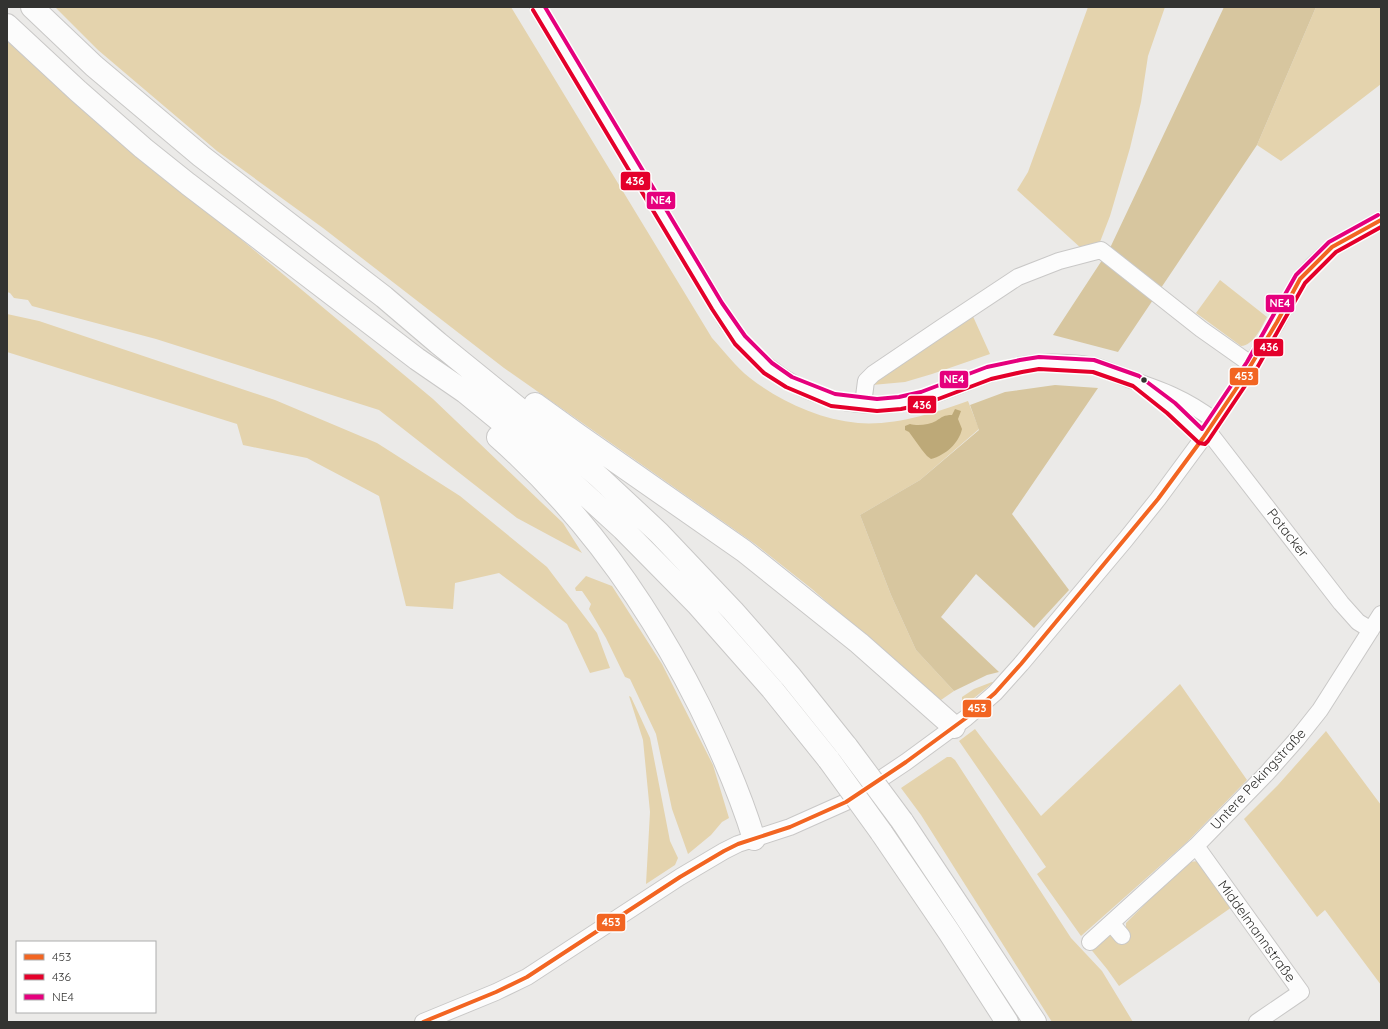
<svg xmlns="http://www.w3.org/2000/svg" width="1388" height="1029" font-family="Quicksand,sans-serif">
	<rect width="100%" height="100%" fill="#ebeae8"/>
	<path fill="#e4d3ad" d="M55,7h456l201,331c12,13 24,29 38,40 31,24 69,41 108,45 36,3 77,-10 110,-22l11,28 -59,51 -60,35 31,80 25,55 38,41 -16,11 -71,-65 -55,-48 -57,-45 -251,-176 -181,-140 -106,-77 -119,-101z
		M1088,7h77l-17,49 -7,46 -11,46 -20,68 -12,31 -16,2 -65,-59 11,-18z
		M1316,7h65v77l-100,77 -24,-16z
		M7,41l39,36 387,322 130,124 19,30 -65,-35 -138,-108 -223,-71 -124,-33 -4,-6 -14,-2 -4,-5 -3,-1z
		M1220,280l47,37c-6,11 -13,28 -26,29l-45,-33z
		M971,312l19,42 -58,20 -27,8 -33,3 2,-4z
		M7,314l32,7 236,79 102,43 83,53 87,71 50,66 13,35 -20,5 -23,-49 -68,-51 -44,10 -2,26 -47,-3 -27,-110 -72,-38 -64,-13 -6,-21 -230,-72z
		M586,576l26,10 50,78 51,101 16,53 -7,4 -11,13 -23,19 -16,-45 -16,-75 -26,-55 -5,-2 -19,-39 -17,-29 2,-5 -9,-13h-6l-1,-3z
		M992,682h2l-30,24 -2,-5v-4l12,-8z
		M1180,684l67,96 -60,62 -106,94 -44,-62 9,-7 -87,-126 16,-12 66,87z
		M629,696l2,1 19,41 20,103 8,17 -3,7 -29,19 4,-72 -7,-72z
		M1326,731l55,74v180l-56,-75 -8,7 -73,-98 34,-34z
		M947,757h4l4,3 116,178 31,33 31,51h-81l-131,-207 -20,-27z
		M1200,861l32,46 -113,79 -12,-17 -18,-22 15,-11h7l6,7 9,-6v-14l61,-61z"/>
	<path fill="#d7c69f" d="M1224,7h92l-59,138 -139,207 -65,-17 57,-87z
		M1055,385l43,3 -86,126 57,76 -35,38 -58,-54 -35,43 58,55 -12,3 -33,16 -38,-41 -25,-55 -31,-80 60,-35 59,-50 -9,-25 35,-13z"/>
	<path fill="#bda978" d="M955,409l6,2 -3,8 4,10c-3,14 -16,26 -31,30l-4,-3 -5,-6 -13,-18 -4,-2v-4l5,-2c7,2 19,1 26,-3 6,-4 8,-6 16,-6z"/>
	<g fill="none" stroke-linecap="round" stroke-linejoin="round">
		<g stroke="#c9c8c7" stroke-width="18">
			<path id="minor" d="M538,7l190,317c47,64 117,96 196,74 39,-12 75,-33 116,-35 14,-1 41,0 54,3 11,3 22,8 32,12 35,12 59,20 89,43
				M1150,392l21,16 32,30
				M863,404l3,-23 7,-7 68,-46 77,-51 41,-16 42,-11 100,79 51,36
				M1208,431l133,172 17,19 13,8
				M1196,846l105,146 -44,30
				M1111,923l11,13
				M1090,942l106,-96 71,-73 30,-34 23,-29 61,-96
				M423,1022l73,-30 31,-15 153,-100 44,-26 14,-7 52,-17 56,-25 60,-40 60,-44 29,-25 26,-29 105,-125 32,-40 45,-61 37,-55 37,-61 23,-43 12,-13 20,-19 49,-27"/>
		</g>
		<g stroke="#c9c8c7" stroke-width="24">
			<path id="highway" d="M32,7l62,59 107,90 183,141 54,46 100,81 61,53 60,56 74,78 58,66 56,70
				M7,25l71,66 65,57 45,36 229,175 48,33 67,55 46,41 45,41 74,75 75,85 57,71
				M535,404l43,31 166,116 115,92 95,84
				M498,437c85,75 152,170 202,270 21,43 40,86 54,132
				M902,821l66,99 67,102
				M881,832l68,100 58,90"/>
		</g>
		<use href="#minor" stroke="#fcfcfc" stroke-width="16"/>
		<use href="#highway" stroke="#fcfcfc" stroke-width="22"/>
		<g stroke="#c9c8c7" stroke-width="24" stroke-linecap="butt">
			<path id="highway-bridge" d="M847,747l55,74
				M829,760l52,72"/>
		</g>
		<use href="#highway-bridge" stroke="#fcfcfc" stroke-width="22"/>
		<g stroke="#fff" stroke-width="7">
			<path id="bus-1" d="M423,1022l73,-30 31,-15 153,-100 44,-26 14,-7 52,-17 56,-25 60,-40 60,-44 29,-25 26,-29 137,-165 45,-61 37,-55 37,-61 23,-43 32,-32 49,-27"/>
		</g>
		<g stroke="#fff" stroke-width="7">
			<path id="bus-2" d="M533,10l179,299 23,35 29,29 22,14 45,19 46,5 24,-2 24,-5 66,-25 31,-7 17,-3 54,3 40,14 34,27 32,30 6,1 3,-3 49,-73 48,-85 31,-31 45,-25"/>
		</g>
		<g stroke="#fff" stroke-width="7">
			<path id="bus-3" d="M545,7l177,296 23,33 27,27 20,14 43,17 42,5 22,-2 22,-5 66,-25 33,-7 19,-3 55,3 45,16 36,27 27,26 45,-67 49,-87 33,-33 49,-27"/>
		</g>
		<use href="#bus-1" stroke="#f26522" stroke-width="4"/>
		<use href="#bus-2" stroke="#e4002b" stroke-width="4"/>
		<use href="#bus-3" stroke="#e5007d" stroke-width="4"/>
	</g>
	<circle fill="#333331" stroke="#fff" stroke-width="1.5" cx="1144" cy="380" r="3.5"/>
	<g text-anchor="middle" stroke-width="3" stroke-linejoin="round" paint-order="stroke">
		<g font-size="14" fill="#333331" stroke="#fff">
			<text transform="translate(1288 533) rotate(52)" y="5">Potacker</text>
			<text transform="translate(1258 779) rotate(-47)" y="5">Untere Pekingstraße</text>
			<text transform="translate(1257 931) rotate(54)" y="5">Middelmannstraße</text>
		</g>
	</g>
	<g stroke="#fff" stroke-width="1.5">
		<rect x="620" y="171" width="31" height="20" rx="4" fill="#e4002b"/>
		<rect x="646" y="191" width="30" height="19" rx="4" fill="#e5007d"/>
		<rect x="1265" y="294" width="30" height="19" rx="4" fill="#e5007d"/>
		<rect x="1253" y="338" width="31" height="19" rx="4" fill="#e4002b"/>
		<rect x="1229" y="367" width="30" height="19" rx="4" fill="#f26522"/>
		<rect x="939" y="370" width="30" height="19" rx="4" fill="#e5007d"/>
		<rect x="907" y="395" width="30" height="19" rx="4" fill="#e4002b"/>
		<rect x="962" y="699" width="30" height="19" rx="4" fill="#f26522"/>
		<rect x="596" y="913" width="30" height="19" rx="4" fill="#f26522"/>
	</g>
	<g font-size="11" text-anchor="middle" font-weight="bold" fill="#fff">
		<text x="635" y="185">436</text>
		<text x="661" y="204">NE4</text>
		<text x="1280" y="307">NE4</text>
		<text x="1269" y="351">436</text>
		<text x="1244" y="380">453</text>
		<text x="954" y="383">NE4</text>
		<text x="922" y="409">436</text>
		<text x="977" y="712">453</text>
		<text x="611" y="926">453</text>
	</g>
	<rect width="1388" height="1029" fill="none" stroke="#333331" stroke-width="16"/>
	<rect x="16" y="941" width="140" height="72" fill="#ffffff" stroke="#adadad"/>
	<rect x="24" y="954" width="20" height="6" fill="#f26522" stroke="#adadad"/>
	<text x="52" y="961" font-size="12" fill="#333331">453</text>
	<rect x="24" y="974" width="20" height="6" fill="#e4002b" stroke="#adadad"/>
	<text x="52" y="981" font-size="12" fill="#333331">436</text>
	<rect x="24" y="994" width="20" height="6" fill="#e5007d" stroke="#adadad"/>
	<text x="52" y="1001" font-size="12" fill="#333331">NE4</text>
</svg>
